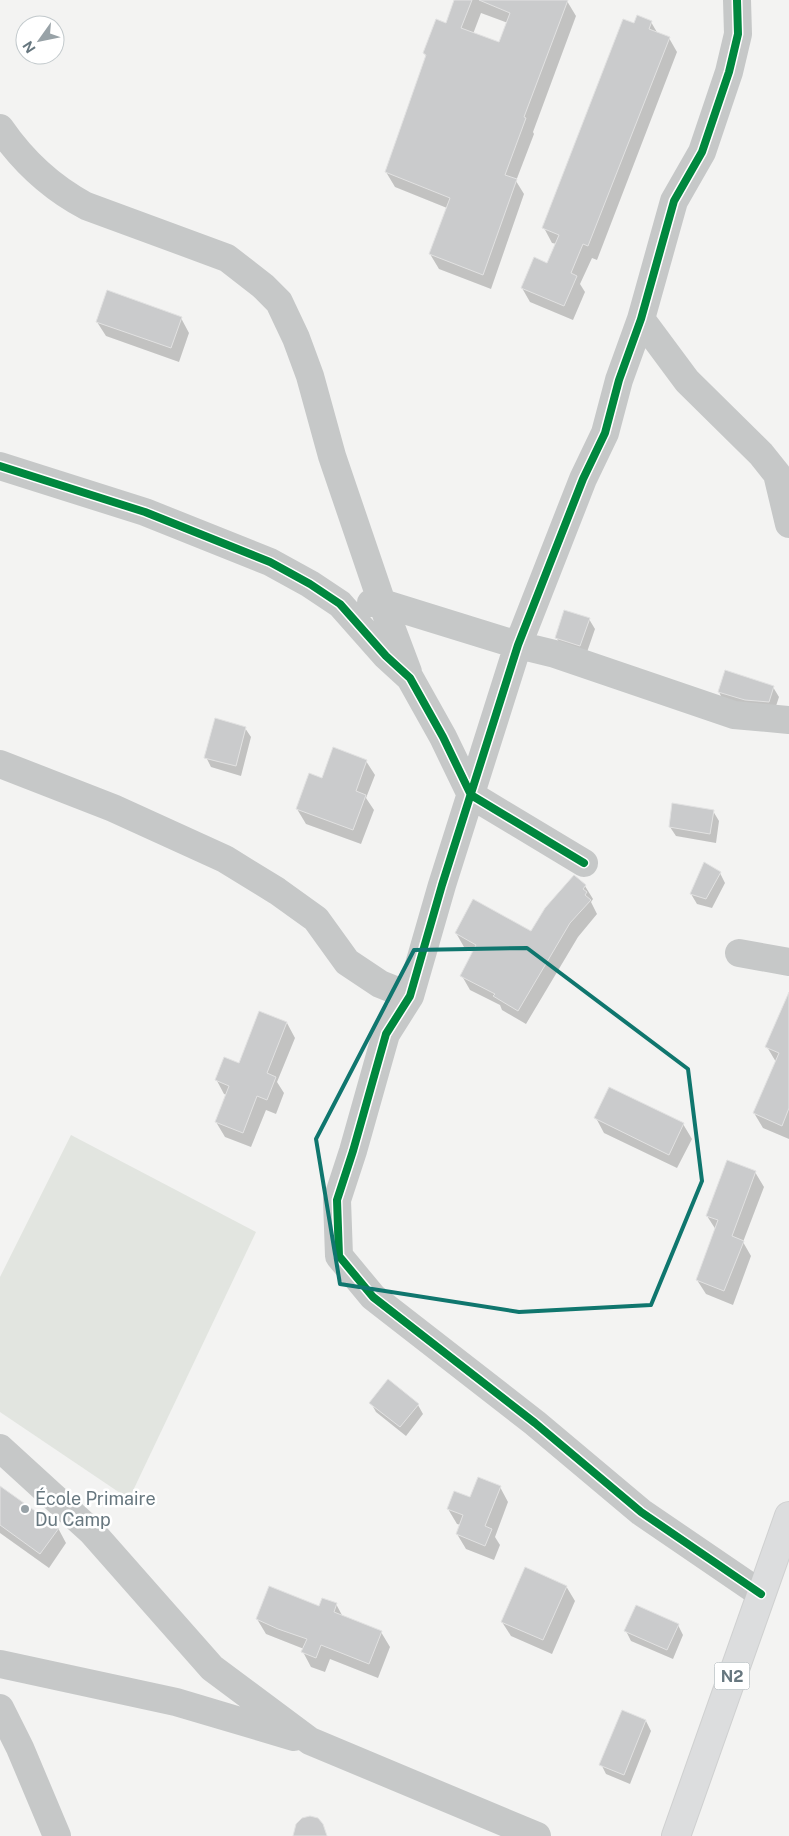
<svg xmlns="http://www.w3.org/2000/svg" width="789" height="1836" font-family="'Public Sans',sans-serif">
	<rect width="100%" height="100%" fill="#f3f3f2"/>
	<path fill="#e2e5e0" d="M71,1135l185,97 -127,267 -129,-87v-135z"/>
	<path fill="#0003" fill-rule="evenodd" d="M456,0h108l3,1 9,15 -43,116 1,2 -18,47 8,13 -33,95 -52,-20 -9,-15 17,-46 -52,-21 -9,-15 41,-114 -3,-5 23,-29zM481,13l27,10 -8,21 -27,-10z
		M651,22l7,12 11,4 8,14 -80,208 -5,-2 -12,26 5,8 -12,28 -43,-18 -8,-14 26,-23 9,-21 -5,-1 -8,-15 90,-203z
		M181,318l8,15 -10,29 -73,-26 -9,-14z
		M589,619l6,10 -9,26 -24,-8 -6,-10z
		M773,687l6,10 -5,15 -50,-10 -5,-10z
		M245,728l6,9 -10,39 -30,-9 -5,-10z
		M366,761l9,14 -9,23 8,12 -13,34 -55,-20 -9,-15 26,-30z
		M713,811l6,10 -3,22 -40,-7 -6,-9z
		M720,873l5,10 -13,25 -15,-4 -6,-10z
		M585,886l8,13 -2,3 6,12 -19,23 -52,87 -24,-14 -2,-5 -30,-15 -8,-14 11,-24 -9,-5 -8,-14h76z
		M789,1001v138l-26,-11 -9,-15 22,-51 -9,-15z
		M287,1023l8,15 -18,44 7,11 -8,21 -10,-4 -15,37 -26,-10 -9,-15 11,-27 -3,-1 -8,-15 24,-15z
		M596,1118l87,6 9,15 -15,29 -73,-35z
		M755,1172l9,15 -21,55 8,14 -18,49 -27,-11 -9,-14 19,-50 -9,-14z
		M371,1403l47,2 5,9 -17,22 -30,-24z
		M0,1487l58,41 8,15 -17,25 -49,-35z
		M500,1487l8,15 -13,35 5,8 -6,15 -28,-11 -9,-15 4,-9 -4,-1 -9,-15z
		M566,1586l9,15 -23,53 -41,-18 -9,-14z
		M336,1604l7,13 38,15 9,15 -12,31 -48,-19 -5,13 -14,-5 -8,-15 1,-3 -38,-15 -9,-15z
		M678,1625l5,10 -10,24 -42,-18 -5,-10z
		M622,1711l24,10 5,10 -21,53 -24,-10 -5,-10z"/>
	<path fill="#cacbcc" stroke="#e2e2e2" d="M454,0h18l-11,28 38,14 11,-29 -31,-13h89l-44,117 2,1 -21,57 12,4 -34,96 -54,-21 21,-56 -65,-26 41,-117 -3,-2 13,-34 10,4z
		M637,15l15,6 -3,8 21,8 -82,209 -5,-2 -12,29 6,3 -13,30 -43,-18 13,-31 13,6 12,-28 -17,-7 81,-209 11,4z
		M107,290l75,27 -11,31 -75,-26z
		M564,610l26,8 -10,28 -25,-8z
		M725,670l49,16 -5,16 -24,-2 -27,-8z
		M215,718l31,9 -10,39 -32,-8z
		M333,747l34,13 -11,31 10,4 -13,35 -57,-21 13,-36 13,5z
		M672,803l42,7 -4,24 -41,-7z
		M704,862l17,10 -15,27 -16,-5z
		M574,875l12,10 -3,4 4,3 -2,3 6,5 -21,23 -52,88 -25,-15 2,-2 -35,-18 16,-31 -21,-12 18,-34 58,32 14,-23z
		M789,992v116l-7,18 -29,-13 26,-60 -14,-6z
		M259,1011l28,11 -20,51 9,4 -9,23 -10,-4 -14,37 -28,-11 14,-36 -14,-6 9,-23 15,6z
		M609,1087l75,36 -15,32 -75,-37z
		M727,1160l29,11 -24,65 12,5 -20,50 -28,-11 22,-60 -12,-4z
		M388,1379l31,25 -19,23 -31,-24z
		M478,1477l23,9 -16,40 7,3 -7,17 -29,-12 7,-19 -16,-6 7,-18 16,6z
		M0,1486l59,42 -19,26 -40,-29z
		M525,1567l42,19 -24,54 -42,-18z
		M269,1586l50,20 3,-8 15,5 -3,9 48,19 -13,33 -48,-19 -5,13 -15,-6 6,-13 -29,-10 -22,-10z
		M636,1605l43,19 -12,26 -43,-19z
		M622,1710l24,10 -22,55 -25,-10z
		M310,1816l8,2 5,6 4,12h-34l3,-12 6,-6z"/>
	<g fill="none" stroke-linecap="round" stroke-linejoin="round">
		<g stroke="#cfd0d0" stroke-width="30">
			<path id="highway" d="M676,1836l113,-320"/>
		</g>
		<path stroke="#c6c8c8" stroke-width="28" d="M737,0l1,34 -9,38 -27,80 -28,49 -33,118 -22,61 -14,53 -22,46 -65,166 -76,240 -32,111 -24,38 -33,117 -16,49 2,56 34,41 162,126 106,89 120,82
			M0,128c22,32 52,60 86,78l141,52 36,28 16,16 17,36 14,38 22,80 50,147 26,69
			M641,319l46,62 74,73 16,20 12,50
			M0,466l145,46 125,50 40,22 30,20 46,52 24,22 33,59 28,58 113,68
			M371,603h11l136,42 37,9 179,61 55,5
			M0,764l113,44 112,51 52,32 39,28 31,43 33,22 30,12
			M739,953l50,9
			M0,1448l92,84 120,136 98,73 227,95
			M0,1664l176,38 118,35
			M0,1708l20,40 37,88"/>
		<use href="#highway" stroke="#dcddde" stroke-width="28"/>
		<g stroke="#fff" stroke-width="11">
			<path id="cycleway" d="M737,0l1,34 -9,38 -27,80 -28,49 -33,118 -22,61 -14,53 -22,46 -65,166 -76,240 -32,111 -24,38 -33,117 -16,49 2,56 34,41 162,126 106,89 120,82
				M0,466l145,46 125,50 40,22 30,20 46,52 24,22 33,59 28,58 113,68"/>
		</g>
		<use href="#cycleway" stroke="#00873e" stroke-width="8"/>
	</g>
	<path fill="none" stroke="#0f766e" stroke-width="4" stroke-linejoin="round" d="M527,948l161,121 14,112 -51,124 -132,7 -179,-28 -24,-145 98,-189z"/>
	<circle fill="#98a2a7" stroke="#fff" stroke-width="2" cx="25" cy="1509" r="5"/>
	<g text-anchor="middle" stroke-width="5" stroke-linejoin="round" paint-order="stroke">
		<rect fill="#fff" stroke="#95a0a5" stroke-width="1" x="714.5" y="1662.5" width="35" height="27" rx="4"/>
		<g font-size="16" font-weight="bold" fill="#67777f">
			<text x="732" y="1682">N2</text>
		</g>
		<g font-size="18" fill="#67777f" stroke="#fff" text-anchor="start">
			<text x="35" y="1505">École Primaire<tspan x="35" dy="21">Du Camp</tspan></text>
		</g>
	</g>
	<g transform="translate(40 40) rotate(237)"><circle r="24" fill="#ffffff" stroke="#c2c9cc"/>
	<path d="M0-4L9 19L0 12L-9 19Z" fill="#98a2a7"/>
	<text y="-8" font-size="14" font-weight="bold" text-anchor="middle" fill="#67777f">N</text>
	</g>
</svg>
